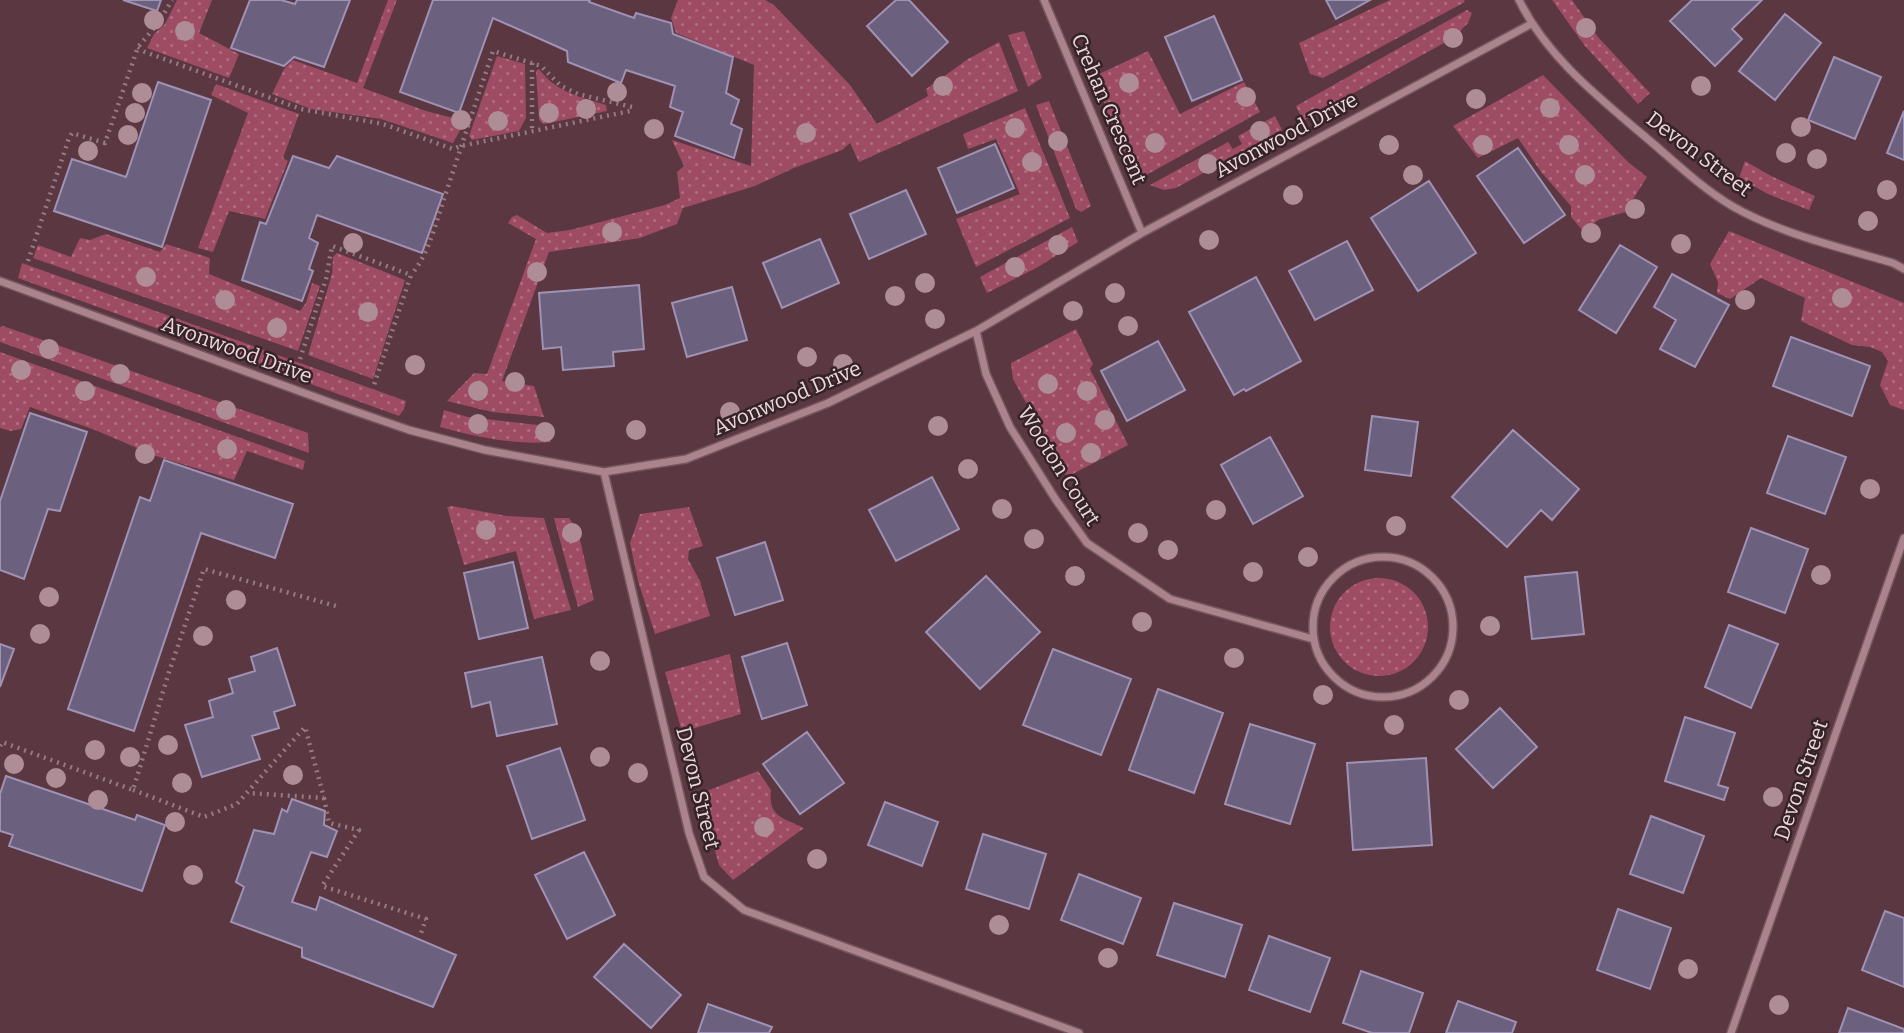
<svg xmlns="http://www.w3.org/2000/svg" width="1904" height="1033" font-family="Bitter,serif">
	<defs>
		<pattern id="grass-dots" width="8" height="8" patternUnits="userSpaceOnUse" patternTransform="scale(1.75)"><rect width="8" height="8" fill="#9e4b64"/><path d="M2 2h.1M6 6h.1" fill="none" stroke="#b06d81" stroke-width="1.8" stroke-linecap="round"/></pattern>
	</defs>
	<rect width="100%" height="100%" fill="#5a3741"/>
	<path fill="url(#grass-dots)" d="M177,0h35l-13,33 40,21 -10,24 -82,-30 7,-14 11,-10z
		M388,0h9l-34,88 63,23 39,10 -12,22 -72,-24 -70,-10 -39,-15 12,-25 9,-9 64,23z
		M678,0h87l9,5 76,80 27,39 51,-28 -2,-7 42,-30 31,-17 19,49 -159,71 -9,-19 -8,7 -48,18 -39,18 -72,22 -6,16 -37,14 -91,14 -47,129 32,5 10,31 -52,-5 -45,-11 27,-28 13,1 49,-135 -28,-16 4,-6 5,-2 30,18 23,-3 95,-25 15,-7 -3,-26 7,-6 -12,-26 79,26 3,-101 -78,-32 -5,-15z
		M1390,0h74l1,2 -142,76 -13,-4 -11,-31z
		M1552,0h20l26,37 52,56 -12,11 -53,-58z
		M1467,10l5,3 -4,10 -15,15 -150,83 -7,-15z
		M1024,31l18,47 -14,9 -20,-52z
		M1148,51l32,63 64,-32 16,30 -121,67c-20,-30 -35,-69 -42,-104z
		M497,56l28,8 1,54 -7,13 -47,9 -3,-4z
		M539,69c17,23 41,28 67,36l1,6 -63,13 -5,-4 -3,-49z
		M1543,75l85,87 19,15 -22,35 -27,8 -14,12 -13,-15v-11l-30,-34 -23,-34 -40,20 -25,-32z
		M216,84l83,30 -16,44 5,3 -23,58 -36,-8 -16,41 -15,-4 50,-135 -37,-18z
		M1049,101l42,105 -10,6 -5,-3 -40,-104z
		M1025,108l45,110 -94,49 -20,-48 64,-25 -24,-55 -28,10 -5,-15z
		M1275,116l7,14 -106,58 -12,2 -14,-5 78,-43 5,7 9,-5 -4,-8z
		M1745,161l26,15 44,20 -6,14 -41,-16 -29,-16z
		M1072,227l6,15 -40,25 -51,26 -7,-16z
		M1729,231l175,72v107l-14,-5 -10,-20 8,-24 -6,-9 -12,-5 -18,-2 -51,-24 4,-23 -44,-20 -31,21 -13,-6 1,-11 -8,-18z
		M106,234l54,18 6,-8 44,14 -1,16 91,37 6,-8 6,-20 8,3 -22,65 -265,-93 5,-13 33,12 9,-19 10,2z
		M337,253l68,27 -32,99 -65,-24 24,-81 1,-17z
		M22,263l384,138 -2,8 -5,7 -381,-138z
		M3,326l305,107 1,20 -309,-111v-15z
		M1076,329l17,35 -3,5 38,76 -61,32 -54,-98 -2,-16z
		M0,352l305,109 -2,9 -56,-19 -13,29 -78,-24 -61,-26 -65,-23 -9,22 -10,2 -11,-3z
		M444,410l24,7 78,9 5,16c-37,3 -75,-5 -111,-15z
		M452,506l55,10 37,2 27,92 -37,9 -18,-68 -52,14 -17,-58z
		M689,507l14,39 -14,4 -1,9 12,22 10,35 -55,18 -17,-53 -8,-38 10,-29z
		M554,518h15l9,13 16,69 -16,7z
		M1330 627a49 49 0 1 1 98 0a49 49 0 1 1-98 0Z
		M730,654l11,60 -59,18 -17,-60z
		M758,771l13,19c-3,27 11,27 33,38l-71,52 -14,-15 -20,-71z"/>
	<path fill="#6c607f" stroke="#9f92b4" stroke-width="2" d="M123,0h38l-4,11z
		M250,0h31l14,4 2,-4h53l-26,67 -30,-10 -10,9 -53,-18z
		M433,0h157l-1,2 45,16 2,-5 35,10 2,11 60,23 -7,36 13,7 -8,24 11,5 -8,29 -59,-22 8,-24 -13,-5 5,-21 -49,-16 -5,13 -53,-21 -1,-11 -74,-33 -34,95 -59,-21z
		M896,0h13l39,42 -36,34 -45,-50z
		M1326,0h44l-34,19z
		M1692,0h70l-30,29 10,10 -27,27 -45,-45z
		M1785,14l36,29 -46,57 -36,-29z
		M1214,16l28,64 -50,21 -27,-64z
		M1834,57l47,20 -26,62 -47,-19z
		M158,82l53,18 -49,147 -108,-36 18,-52 54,18z
		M1904,111v49l-17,-7z
		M995,144l19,44 -57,25 -19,-45z
		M1518,148l47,67 -41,28 -47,-67z
		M293,156l36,12 8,-12 106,38 -21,59 -105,-38 -8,23 9,5 -9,26 4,2 -11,30 -60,-21 18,-58 6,2z
		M1429,181l47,72 -58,38 -47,-73z
		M906,190l20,44 -57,25 -19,-45z
		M820,239l19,44 -57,25 -19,-45z
		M1347,241l26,49 -58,30 -26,-49z
		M1620,245l37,22 -41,66 -37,-23z
		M1672,274l57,31 -34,62 -35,-18 16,-29 -22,-13z
		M1256,277l45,84 -55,30 -2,-2 -10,6 -45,-83z
		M639,285l5,64 -31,3 1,14 -51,4 -2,-23 -18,2 -4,-56z
		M732,287l15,53 -60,17 -15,-54z
		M1791,337l79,29 -18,50 -79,-30z
		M1158,341l27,49 -58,31 -26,-50z
		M30,413l57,19 -27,79 -12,-2 -24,70 -24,-9v-69z
		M1372,416l46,6 -7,54 -46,-6z
		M1513,430l66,59 -27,31 -11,-10 -34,37 -55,-50z
		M1788,436l58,21 -21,57 -58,-21z
		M1270,437l33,59 -50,28 -32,-59z
		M164,460l129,44 -18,54 -74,-25 -67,198 -66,-22 72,-212 10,4z
		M932,477l27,52 -63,32 -27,-51z
		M1751,528l57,21 -23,64 -57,-21z
		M765,542l18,58 -48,15 -18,-57z
		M513,562l15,66 -49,11 -15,-66z
		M1577,572l7,62 -52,5 -7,-62z
		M986,576l54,56 -60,57 -54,-57z
		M1729,625l49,19 -27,64 -46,-21z
		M787,643l20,62 -45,14 -20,-62z
		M0,644l14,5 -14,38z
		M277,648l18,57 -21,7 5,16 -27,8 8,23 -58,18 -17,-52 28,-8 -4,-16 24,-8 -4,-14 26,-8 -4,-14z
		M1053,649l78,30 -30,76 -78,-30z
		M542,657l15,67 -60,12 -7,-34 -18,5 -7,-34z
		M1158,689l65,24 -29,80 -65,-23z
		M1500,708l37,39 -44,41 -37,-39z
		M1685,717l50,16 -17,52 10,3 -4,12 -59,-19z
		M1250,724l65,20 -25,80 -65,-20z
		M807,732l37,51 -44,31 -37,-50z
		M560,748l25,72 -53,19 -25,-73z
		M1426,758l6,87 -79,5 -6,-87z
		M6,776l129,44 2,-5 28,10 -23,66 -133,-45 4,-11 -13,-4v-37z
		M292,799l33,12 -1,14 13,6 -10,26 -16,-5 -19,50 24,8 4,-13 136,58 -23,52 -131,-50v-9l-71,-26 13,-35 -8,-5 18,-52 20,4 8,-25 5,3z
		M885,802l53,20 -16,44 -54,-21z
		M1651,816l53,20 -21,57 -53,-19z
		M983,834l63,20 -17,55 -63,-20z
		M584,852l31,63 -48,24 -32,-64z
		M1079,874l62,24 -18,46 -62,-24z
		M1174,903l68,22 -17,52 -68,-22z
		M1618,909l53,19 -21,61 -53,-19z
		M1885,911l19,7v69l-42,-17z
		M1269,936l61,22 -20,54 -61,-22z
		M624,944l57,51 -30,33 -57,-51z
		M1361,971l62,22 -14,40h-37l-29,-10z
		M1458,1001l58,21 -4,11h-66z
		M708,1004l64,23 -3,6h-71z
		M1848,1008l56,21v4h-65z"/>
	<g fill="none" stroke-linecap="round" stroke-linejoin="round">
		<g stroke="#73565d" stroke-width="10">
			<path id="street" d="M1044,0l98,233
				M1519,0c30,61 87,103 137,146 24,21 49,44 76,60 49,28 107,41 161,57l11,6
				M0,281l337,124 72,25 76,20 119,22 82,-13 142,-56 148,-72 166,-98 389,-209
				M976,331l10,43 24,53 46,73 31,43 83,56 143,40
				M604,472l85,361 15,44 40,33 335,123
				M1313 627a70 70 0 1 1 140 0a70 70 0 1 1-140 0Z
				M1731,1033l173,-495"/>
		</g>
		<path stroke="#977981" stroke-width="4.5" stroke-dasharray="2 5" stroke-linecap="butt" d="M138,47l7,5 156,57 82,15 70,25 8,-3 169,-35 2,-4 -54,-13 -17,-8 -20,-20 -48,-15c-16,48 -32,96 -48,145 -9,26 -16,58 -34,79
			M532,63v70
			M28,261l41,-123 3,-5 33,10 33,-96 21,-25 13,-22
			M300,359l26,-80 6,-33 79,29 -37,110
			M0,746l2,-4 131,48 36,-118 35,-103 132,37
			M133,790l71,27 33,-13 68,-77 19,71 -76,-5
			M324,798l5,25 30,7 -37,56 104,33 -6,17"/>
		<use href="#street" stroke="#ab838d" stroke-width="7"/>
	</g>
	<g fill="#af8d96">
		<circle cx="154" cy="20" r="10"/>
		<circle cx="1586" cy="28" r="10"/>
		<circle cx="185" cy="31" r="10"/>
		<circle cx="1453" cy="38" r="10"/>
		<circle cx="1129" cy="83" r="10"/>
		<circle cx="943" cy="86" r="10"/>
		<circle cx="1701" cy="86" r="10"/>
		<circle cx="617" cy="92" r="10"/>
		<circle cx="142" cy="93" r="10"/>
		<circle cx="1246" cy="97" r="10"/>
		<circle cx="1476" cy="99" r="10"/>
		<circle cx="1550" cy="108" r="10"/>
		<circle cx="586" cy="109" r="10"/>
		<circle cx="135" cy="113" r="10"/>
		<circle cx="549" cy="113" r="10"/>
		<circle cx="461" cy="120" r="10"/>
		<circle cx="498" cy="121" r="10"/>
		<circle cx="1801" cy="127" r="10"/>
		<circle cx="1015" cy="128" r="10"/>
		<circle cx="654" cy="129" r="10"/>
		<circle cx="1260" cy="131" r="10"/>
		<circle cx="806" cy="133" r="10"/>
		<circle cx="128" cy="135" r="10"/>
		<circle cx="1058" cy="141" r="10"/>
		<circle cx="1155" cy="143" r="10"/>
		<circle cx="1389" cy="145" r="10"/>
		<circle cx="1483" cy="145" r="10"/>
		<circle cx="1569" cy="145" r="10"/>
		<circle cx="88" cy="151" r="10"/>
		<circle cx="1786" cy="153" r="10"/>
		<circle cx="1817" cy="159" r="10"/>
		<circle cx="1032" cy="162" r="10"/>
		<circle cx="1208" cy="164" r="10"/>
		<circle cx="1413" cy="175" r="10"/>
		<circle cx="1585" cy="175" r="10"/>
		<circle cx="1887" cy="190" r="10"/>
		<circle cx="1293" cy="195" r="10"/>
		<circle cx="1635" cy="209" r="10"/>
		<circle cx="1868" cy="221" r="10"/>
		<circle cx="612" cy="232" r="10"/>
		<circle cx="1591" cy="233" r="10"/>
		<circle cx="1209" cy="240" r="10"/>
		<circle cx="353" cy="243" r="10"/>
		<circle cx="1681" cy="244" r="10"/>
		<circle cx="1058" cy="245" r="10"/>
		<circle cx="1015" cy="267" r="10"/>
		<circle cx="537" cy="272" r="10"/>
		<circle cx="146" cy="277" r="10"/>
		<circle cx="925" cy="283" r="10"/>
		<circle cx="1115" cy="293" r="10"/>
		<circle cx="895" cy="296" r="10"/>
		<circle cx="1842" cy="298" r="10"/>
		<circle cx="225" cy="300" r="10"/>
		<circle cx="1745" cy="300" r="10"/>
		<circle cx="1073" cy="311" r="10"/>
		<circle cx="368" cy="312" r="10"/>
		<circle cx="935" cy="319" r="10"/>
		<circle cx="1128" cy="326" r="10"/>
		<circle cx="277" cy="328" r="10"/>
		<circle cx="49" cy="349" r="10"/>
		<circle cx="807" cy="357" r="10"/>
		<circle cx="843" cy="364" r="10"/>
		<circle cx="415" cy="365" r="10"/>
		<circle cx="21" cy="370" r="10"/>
		<circle cx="120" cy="374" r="10"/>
		<circle cx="515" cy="382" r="10"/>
		<circle cx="1048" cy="384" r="10"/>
		<circle cx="85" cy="391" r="10"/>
		<circle cx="478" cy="391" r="10"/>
		<circle cx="1087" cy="391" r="10"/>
		<circle cx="226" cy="410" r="10"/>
		<circle cx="730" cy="412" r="10"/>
		<circle cx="1105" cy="420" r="10"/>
		<circle cx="478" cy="424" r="10"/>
		<circle cx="938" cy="426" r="10"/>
		<circle cx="636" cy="430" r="10"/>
		<circle cx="545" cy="432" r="10"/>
		<circle cx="1066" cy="433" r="10"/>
		<circle cx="227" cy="449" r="10"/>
		<circle cx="1091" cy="453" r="10"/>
		<circle cx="145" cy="454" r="10"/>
		<circle cx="968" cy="469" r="10"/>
		<circle cx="1870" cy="489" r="10"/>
		<circle cx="1002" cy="509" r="10"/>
		<circle cx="1216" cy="510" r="10"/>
		<circle cx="1396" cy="526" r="10"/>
		<circle cx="486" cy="530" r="10"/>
		<circle cx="572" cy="533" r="10"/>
		<circle cx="1138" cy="533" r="10"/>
		<circle cx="1034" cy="539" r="10"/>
		<circle cx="1168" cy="550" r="10"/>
		<circle cx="1308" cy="557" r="10"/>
		<circle cx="1253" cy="572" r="10"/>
		<circle cx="1821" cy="575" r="10"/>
		<circle cx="1075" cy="576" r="10"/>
		<circle cx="49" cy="597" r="10"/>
		<circle cx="236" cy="600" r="10"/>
		<circle cx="1142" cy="622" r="10"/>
		<circle cx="1490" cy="626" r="10"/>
		<circle cx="40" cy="634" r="10"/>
		<circle cx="203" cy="636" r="10"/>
		<circle cx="1234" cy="658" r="10"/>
		<circle cx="600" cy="661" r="10"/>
		<circle cx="1323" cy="695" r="10"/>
		<circle cx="1459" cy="700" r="10"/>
		<circle cx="1394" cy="725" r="10"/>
		<circle cx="168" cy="745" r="10"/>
		<circle cx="95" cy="750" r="10"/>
		<circle cx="130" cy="757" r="10"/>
		<circle cx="600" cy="757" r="10"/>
		<circle cx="14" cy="764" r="10"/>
		<circle cx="638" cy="773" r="10"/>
		<circle cx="293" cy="775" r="10"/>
		<circle cx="56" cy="778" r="10"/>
		<circle cx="182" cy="783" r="10"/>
		<circle cx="1773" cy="797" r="10"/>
		<circle cx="98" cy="800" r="10"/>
		<circle cx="175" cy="822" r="10"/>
		<circle cx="764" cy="827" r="10"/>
		<circle cx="817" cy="859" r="10"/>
		<circle cx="193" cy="875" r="10"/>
		<circle cx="999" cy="925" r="10"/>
		<circle cx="1108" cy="958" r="10"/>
		<circle cx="1688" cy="969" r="10"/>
		<circle cx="1779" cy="1005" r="10"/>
	</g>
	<g text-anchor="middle" stroke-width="5" stroke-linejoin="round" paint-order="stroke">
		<g font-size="21" fill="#eed7dc" stroke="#342428">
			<text transform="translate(1109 109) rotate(67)" y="7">Crehan Crescent</text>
			<text transform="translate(1286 135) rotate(-28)" y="7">Avonwood Drive</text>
			<text transform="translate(1699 154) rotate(37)" y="7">Devon Street</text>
			<text transform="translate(237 350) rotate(20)" y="7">Avonwood Drive</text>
			<text transform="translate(787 398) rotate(-23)" y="7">Avonwood Drive</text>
			<text transform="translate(1059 466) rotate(58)" y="7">Wooton Court</text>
			<text transform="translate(1801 780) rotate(-71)" y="7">Devon Street</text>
			<text transform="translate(698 788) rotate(76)" y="7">Devon Street</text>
		</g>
	</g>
</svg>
